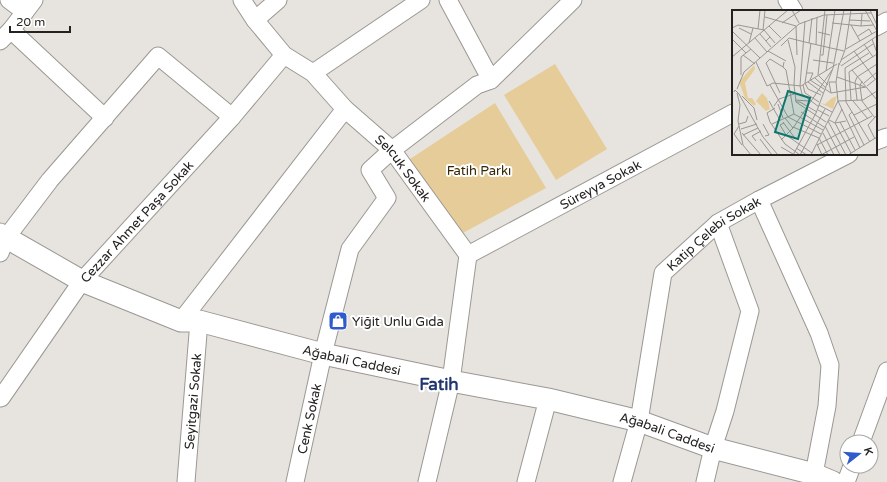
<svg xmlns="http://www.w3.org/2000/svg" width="887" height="482" font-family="'Varela Round',sans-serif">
	<rect width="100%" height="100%" fill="#e7e4df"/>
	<path fill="#e6cc98" d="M555,64l52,85 -51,31 -52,-85z
		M495,103l51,85 -85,46 -54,-73z"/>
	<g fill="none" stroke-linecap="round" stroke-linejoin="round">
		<g stroke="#9b9893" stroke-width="19">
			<g id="minor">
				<path d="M9,0l16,12"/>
				<path id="s1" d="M242,0l13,20 29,35 29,18 32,36 47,41 76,105 -17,126 -24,101"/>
				<path d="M448,0l43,80"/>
				<path d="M787,0l7,11"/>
				<path d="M255,20l23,-20"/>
				<path d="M876,27l11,-6"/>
				<path d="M11,30l94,88"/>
				<path d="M0,41l11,-11 23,-30"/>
				<path d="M313,73l108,-73"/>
				<path d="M876,141l11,-4"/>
				<path d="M759,200l60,133 11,32 -3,41 -13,68"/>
				<path d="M0,253l6,-15 44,-58 108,-124 74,61"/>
				<path id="s2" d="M468,255l265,-142"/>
				<path d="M181,321l164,-212"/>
				<path id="s3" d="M1,398l81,-117 150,-164 52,-62"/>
				<path d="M861,442l26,-71"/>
				<path id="s4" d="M186,482l13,-161"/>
				<path id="s5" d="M295,482l28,-128 27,-105 37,-51 -17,-28 22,-20 85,-65 14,-5 82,-80"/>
				<path d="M526,482l22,-83"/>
				<path id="s6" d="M622,482l17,-61 24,-148 55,-50 41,-23 90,-46"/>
				<path d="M705,482l8,-34 12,-37 25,-100 -32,-88"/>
				<path d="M846,482l6,-16"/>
			</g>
		</g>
		<g stroke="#9b9893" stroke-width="23">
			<g id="tertiary">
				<path id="s7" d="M0,234l82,47 99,40h18l124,33 128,27 97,18 91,22 74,27 101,26 19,8"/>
			</g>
		</g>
		<use href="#minor" stroke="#fff" stroke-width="17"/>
		<use href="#tertiary" stroke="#fff" stroke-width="21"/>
	</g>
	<defs>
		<g id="shop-square" transform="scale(1)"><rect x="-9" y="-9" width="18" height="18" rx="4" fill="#2f5bcb" stroke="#fff"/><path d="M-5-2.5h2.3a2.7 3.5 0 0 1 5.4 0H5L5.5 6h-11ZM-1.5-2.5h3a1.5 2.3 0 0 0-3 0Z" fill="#fff"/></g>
	</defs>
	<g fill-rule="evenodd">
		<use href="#shop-square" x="338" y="321"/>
	</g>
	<g text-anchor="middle" stroke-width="4" stroke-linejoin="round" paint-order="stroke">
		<g font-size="13" fill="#232220" stroke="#fff">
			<text dy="5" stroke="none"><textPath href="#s1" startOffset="235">Selcuk Sokak</textPath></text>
			<text dy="5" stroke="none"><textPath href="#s2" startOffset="150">Süreyya Sokak</textPath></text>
			<text dy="5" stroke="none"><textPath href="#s3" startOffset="223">Cezzar Ahmet Paşa Sokak</textPath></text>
			<text dy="5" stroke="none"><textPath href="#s6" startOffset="278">Katip Çelebi Sokak</textPath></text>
			<text dy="5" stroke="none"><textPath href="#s7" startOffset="377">Ağabali Caddesi</textPath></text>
			<text dy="5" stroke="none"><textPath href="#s4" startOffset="81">Seyitgazi Sokak</textPath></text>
			<text dy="5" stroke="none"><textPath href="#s5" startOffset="65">Cenk Sokak</textPath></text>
			<text dy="5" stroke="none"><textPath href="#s7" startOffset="701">Ağabali Caddesi</textPath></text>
		</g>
		<g font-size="13" fill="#362602" stroke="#fff">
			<text x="479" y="175">Fatih Parkı</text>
		</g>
		<g font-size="13" fill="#232220" stroke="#fff" text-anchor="start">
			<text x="352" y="326">Yiğit Unlu Gıda</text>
		</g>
		<g font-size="17" font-weight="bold" fill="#1f376e" stroke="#fff">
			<text x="439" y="390">Fatih</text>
		</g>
	</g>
	<g transform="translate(732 10)">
		<rect width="145" height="145" fill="#e7e4df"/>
		<path d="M22,55l1,4 -10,14 3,15h4l4,6 -2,2 -9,-8 -6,-16zM30,83l5,5 3,11 -4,2 -10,-10zM105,86l-4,13 -13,-6 5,1 7,-6z" fill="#e6cc98"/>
		<path fill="none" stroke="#999693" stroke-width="1" d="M4,0h22M60,0l7,13M93,0l-7,65 10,10M133,0l12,21M138,0l7,15M33,7l31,9 1,29M80,8l-3,25 35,8M117,10l21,1M73,11l-5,65 2,8 17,13M50,13l19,-13M100,13l29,3 1,-12M119,15l9,16M37,16l12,12M129,16l12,-1M0,18l6,-3 26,5 6,7M7,18l12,6M26,19l2,-19M31,20l2,-20M1,22l27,26M86,22l12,3M28,24l11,13M126,26l11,-7 3,5M23,28l12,14M0,29l14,14M140,29l5,14M56,30l7,27 -1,18 2,17 30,20M34,31l4,-4 5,6M17,33l4,-15M79,33l-6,40 3,6 13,6M132,34l9,13M84,35l1,-28M49,36l8,-8 20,5M114,39l31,-18M36,41l18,10M122,41l21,28M11,45l12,9M89,45h2l4,-40M0,47l56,-47M81,50l20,3M109,50l36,-24M24,52l11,24M52,52l-1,5 3,3 8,44M108,53l5,-13 6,-40M109,56l32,-22M101,58l11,-58M113,58l1,34 24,40M113,58l24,-15M120,60l25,30M94,61l9,-61M117,62l28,-18M117,62l2,28M75,63h6l-3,7 14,9M9,65v-18l10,-8M105,67l28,10M125,67l20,-13M83,68l11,10M130,71l-2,5 2,15 13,17M76,72l15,11M132,73l13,-11M38,75l18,32 33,17M71,75l2,8 14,9M35,76l6,-3 28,3 36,-22M135,76l10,-8M5,79l7,-17 55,-48 25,-9 47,-2M93,79l6,4 35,-6M2,82l1,-2 4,4 24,43 15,18M5,83l3,12 -2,16 5,24 8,10M48,83l-14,-30 4,-4 13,8M99,83l-2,-11h7M10,86l12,12 3,12M63,90l14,1M125,90l-2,-18 2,-5M37,91l11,19M106,91l22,47M106,91l25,-1 14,-9M121,91l15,18M64,92h4l17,10M46,94l5,14M87,95l13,7M42,96l5,-7 15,-5M43,98l-8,5 3,9 15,22 15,11M110,99l-7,14 16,30M86,100l11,6M69,102l23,15M120,102l-3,3 15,30M122,105l23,-11M53,108l8,10M97,110l6,3 11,-2M96,111l18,34M51,112l11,15M108,112l15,28M52,113l-4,2 6,10 26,18M7,114l7,-2 2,-6M31,114l6,11 -4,1M40,114l22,-10 29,16M7,116l-5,8 8,11M93,116l15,29M61,117l26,11 9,17M9,119l16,-5M10,123l19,22M91,123l11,22M11,125l15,-7M28,129l12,16M143,129l-7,-14 9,-10M49,130l12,-12 39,-58M24,131l-4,-5 9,-5M85,134l5,11M85,135l55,-29M49,137l12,7M64,138l11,7M61,145l23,-42 17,-45M68,145l25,-46M79,145l27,-54 -2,-19 3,-19 1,2M89,145l33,-18M116,145l29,-18"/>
		<path fill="#0f766e" fill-opacity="0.15" stroke="#0f766e" stroke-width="2" d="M56,81l22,7 -12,41 -23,-7z"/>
		<rect width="145" height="145" fill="none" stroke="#232220" stroke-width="2"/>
	</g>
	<g transform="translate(859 454) rotate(73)"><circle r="19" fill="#ffffff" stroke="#a7a7a6"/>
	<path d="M0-3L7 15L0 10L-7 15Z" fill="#2f5bcb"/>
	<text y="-6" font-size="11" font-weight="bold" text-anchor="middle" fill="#232220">K</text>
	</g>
	<path d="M10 26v6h60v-6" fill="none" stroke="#232220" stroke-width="2"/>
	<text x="16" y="26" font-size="12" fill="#232220" stroke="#ffffff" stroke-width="3" paint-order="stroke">20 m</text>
</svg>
